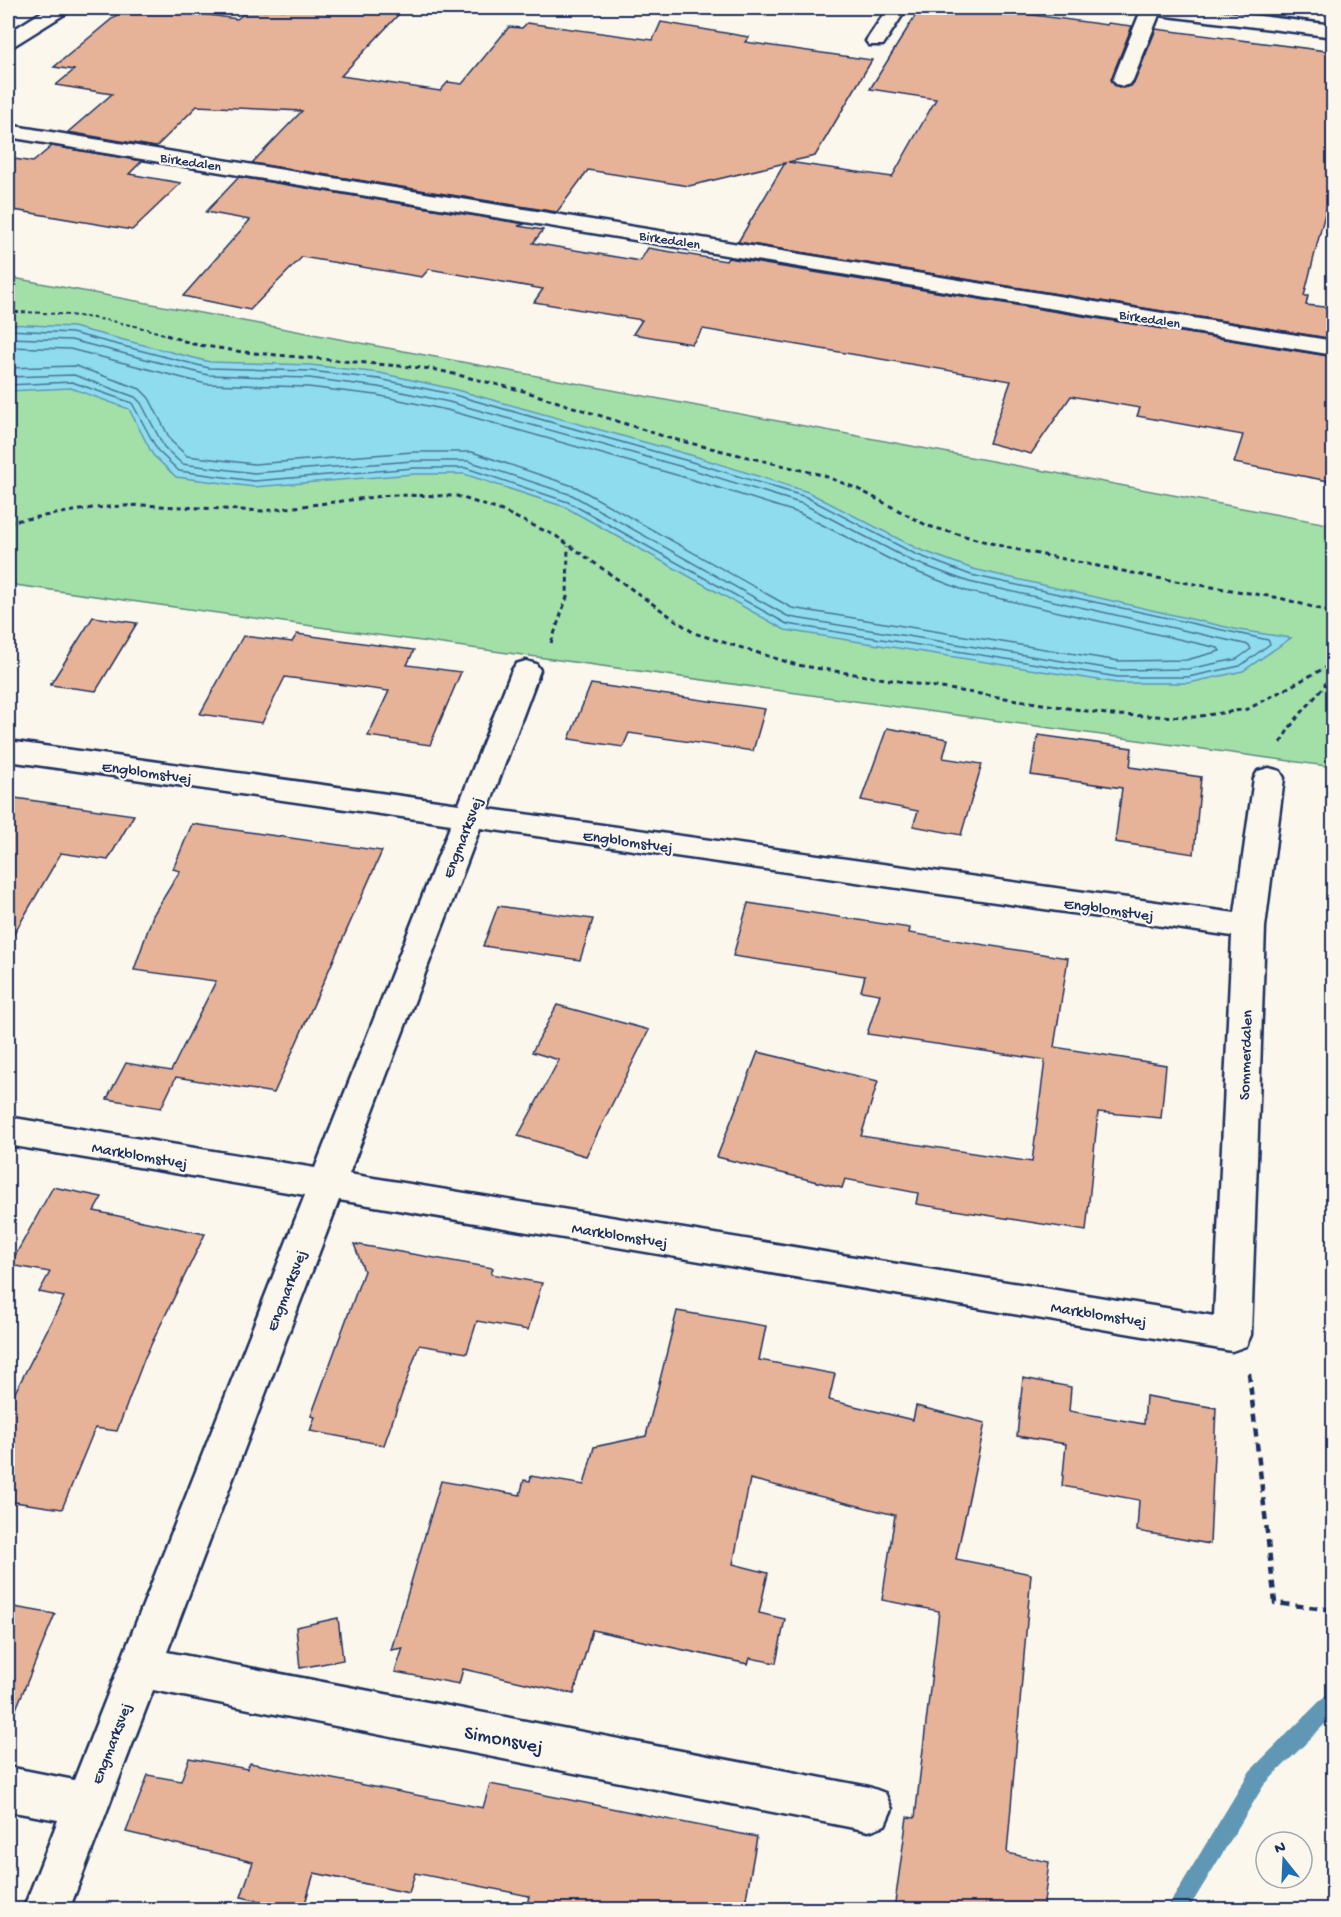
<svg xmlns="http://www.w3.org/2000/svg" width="1341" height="1917" font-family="'Gochi Hand',sans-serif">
	<rect width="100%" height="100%" fill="#fbf7ec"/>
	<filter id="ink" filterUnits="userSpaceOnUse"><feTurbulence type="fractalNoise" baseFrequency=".0167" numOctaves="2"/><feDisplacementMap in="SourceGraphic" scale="12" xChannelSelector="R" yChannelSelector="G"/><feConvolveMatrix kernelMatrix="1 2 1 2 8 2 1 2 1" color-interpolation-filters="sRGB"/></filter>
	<g filter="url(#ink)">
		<path fill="#a3e0a7" stroke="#5f8882" stroke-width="1.5" d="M8,277l1325,248v242l-1325,-183z"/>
		<path fill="#8edced" stroke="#6097b4" stroke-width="1.5" d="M8,324l65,3 137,35 100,3 70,8 73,16 241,67 114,36 110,57 55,20 266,61 52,8 -48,33 -54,12h-72l-332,-53 -220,-123 -101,-33h-50l-160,13 -78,-10 -23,-22 -24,-46 -58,-21 -63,3z"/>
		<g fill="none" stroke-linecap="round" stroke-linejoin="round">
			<path stroke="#497497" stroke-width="1.5" d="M8,330l64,3 137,35 101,3 69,8 72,15 241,68 114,35 109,57 56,21 297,65 2,4 -30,22 -52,11h-70l-331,-53 -219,-122 -102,-34h-52l-160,13 -75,-10 -21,-20 -26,-48 -60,-21 -64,3
				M8,338l63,2 137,35 101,3 69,9 71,15 241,67 113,35 109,57 57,21 280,63 2,4 -14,10 -49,10 -70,1 -329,-53 -217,-122 -104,-34h-55l-159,12 -72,-9 -18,-17 -23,-44 -6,-6 -61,-22 -66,2
				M8,347l62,2 136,35 102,3 68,8 71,15 240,68 112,35 110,56 57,22 252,57 2,3 -34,9 -67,1 -327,-53 -216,-121 -104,-35h-59l-159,12 -67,-8 -16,-15 -22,-43 -9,-9 -64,-23 -68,2"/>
			<path fill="#6097b4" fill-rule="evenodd" d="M1334,1692v23l-70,70 -76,125h-22l84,-139 77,-77z"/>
		</g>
		<path fill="#e6b399" stroke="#1b2f5e" stroke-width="1.5" d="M125,8h35l77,11 14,-11 14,3 4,-3 15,2 3,-2h56l55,7 -57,61 99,15 8,-9 14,2 47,-57 13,1 5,-5 126,17 8,-18 88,15 -4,5 127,18 -57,96 -27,6 104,15 44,-78 -66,-10 50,-81h101l-3,5 89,12 1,-2 24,3 -21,53 3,6 8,3 9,-2 4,-5 21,-52 178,23v126l-30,118h4l-2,9 28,3v31l-596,-97 47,-79 -96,23 -101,-16 -31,42 -305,-49 50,-52 -105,-5 -41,41 -88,-15 44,-38 -56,-9 18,-15 -20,-3z
			M52,146l90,15 -13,13 52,9 -49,47 -124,-21v-51l25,4z
			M239,177l286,47 -7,2 25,4 -10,13 107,18 8,-13 78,13 2,-3 606,99v125l-100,-19 9,-28 -106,-19 3,-8 -69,-12 -40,58 -42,-11 22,-62 -308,-52 -11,15 -59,-10 9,-14 -108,-18 9,-13 -114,-20 -7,8 -120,-20 -52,53 -67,-14 67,-76 -44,-8z
			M93,617l44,6 -41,68 -46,-6z
			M297,634l117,16 -7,15 54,7 -31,73 -62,-9 21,-45 -104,-14 -23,46 -62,-9 43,-78 49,6z
			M591,684l174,25 -12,42 -124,-18 -6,14 -54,-8z
			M887,728l61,11 -5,19 39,6 -21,71 -48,-9 5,-15 -57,-11z
			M1038,735l94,13 -2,19 71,10 -7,77 -79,-12 7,-54 -91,-13z
			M8,797l126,18 -26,45 -47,-7 -53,91z
			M192,824l190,27 -108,242 -98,-16 -15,31 -54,-9 19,-36 45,8 45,-90 -82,-11 19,-55 27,-44 -7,-2z
			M748,903l162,25 -1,5 159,25 -14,89 112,18 -5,53 -63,-6 -12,119 -170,-27 2,-11 -73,-14 -3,9 -125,-31 41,-105 120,29 -17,55 171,26 13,-102 -178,-26 13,-40 -19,-3 4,-15 -132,-20z
			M498,906l95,13 -13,41 -97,-14z
			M557,1005l92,25 -63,126 -68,-20 41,-76 -27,-8z
			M53,1187l49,10 -8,14 111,23 -60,123 -28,74 -22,-3 -33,81 -54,-8v-95l56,-109 -25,-5 11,-20 -40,-7z
			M354,1244l139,24 -2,6 51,9 -14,47 -51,-9 -10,32 -48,-8 -35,100 -74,-14 5,-14 -4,-1 53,-145z
			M677,1311l89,15 -7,34 76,14 -6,26 84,20 3,-14 69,17 -29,136 75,15 -24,279 42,9 -6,48h-149l13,-93 8,1 24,-207 -57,-11 13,-85 -145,-36 -17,85 35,9 -9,40 26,6 -9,44 -26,-5 -2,6 -156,-34 -18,64 -111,-25 -4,15 -64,-12 8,-24 -12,2 50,-169 79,14 4,-15 6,1 1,-5 53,9 10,-38 52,-11z
			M1023,1378l48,9 -2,24 75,13 2,-28 70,12 -6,136 -73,-13 2,-31 -77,-14 4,-42 -49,-8z
			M8,1606l47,8 -46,112h-1z
			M338,1618l5,42 -43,8 -4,-41z
			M189,1758l58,11 3,-6 233,45 7,-24 267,53 -13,73h-218l3,-14 -114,-23 -6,20 -95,-20 -11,37 -62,-13 12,-35 -127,-30 22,-57 33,6z"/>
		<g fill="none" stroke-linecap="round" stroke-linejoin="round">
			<g stroke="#1b2f5e" stroke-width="5">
				<path id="minor" d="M48,8h23l-3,4 -53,33 -7,2v-14z
					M888,8h19l-24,37h-14l-3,-4z
					M1142,8h52l140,17v12l-175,-22 -26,65 -3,4 -7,2 -7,-2 -3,-4z
					M8,125l1326,216v14l-1326,-218z
					M526,661l10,3 4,6 -52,139 747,104 19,-135 4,-7 11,-3 11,3 4,7 -19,149 -14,408 -5,11 -14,5 -893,-151 -172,452 702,135 16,6 7,16 -7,16 -16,6 -716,-141 -84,220h-46l35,-90 -50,-9v-44l66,13 231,-585 -297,-50v-28l307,51 136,-344 -443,-63v-20l451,63 53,-134 4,-6zM480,828l752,108 -18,380 -865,-142z"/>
			</g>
			<path stroke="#1b2f5e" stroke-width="2" stroke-dasharray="4 3" stroke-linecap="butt" d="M8,312c55,0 110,7 162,24"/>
			<path stroke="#1b2f5e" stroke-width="3" stroke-dasharray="5 4" stroke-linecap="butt" d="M166,335l27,9 50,8 190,17 91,22 145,47 153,37 36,14 70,37 81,22 148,30 123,20 54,15
				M8,522l84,-14 48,-3 123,6 127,-16 67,1 45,15 54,25 138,97 103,32 315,50 82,2 54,-8 86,-46
				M551,643l16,-46 1,-51
				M1281,743c13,-29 41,-46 53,-75"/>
			<path stroke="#1b2f5e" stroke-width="4.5" stroke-dasharray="8 6" stroke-linecap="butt" d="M1249,1373l26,230 59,7"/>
			<use href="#minor" fill="#fbf7ec" fill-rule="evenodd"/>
		</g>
	</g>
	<g text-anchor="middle" stroke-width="4.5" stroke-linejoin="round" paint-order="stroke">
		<g font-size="14" fill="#1b2f5e" stroke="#fbf7ec">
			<text transform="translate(191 161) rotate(9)" y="5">Birkedalen</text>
			<text transform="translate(670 239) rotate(9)" y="5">Birkedalen</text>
			<text transform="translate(1150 318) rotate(9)" y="5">Birkedalen</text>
		</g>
		<g font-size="16" fill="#1b2f5e" stroke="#fbf7ec">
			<text transform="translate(147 771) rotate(8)" y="6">Engblomstvej</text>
			<text transform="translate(461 837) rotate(-69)" y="6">Engmarksvej</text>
			<text transform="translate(628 840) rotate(8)" y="6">Engblomstvej</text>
			<text transform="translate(1109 908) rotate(8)" y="6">Engblomstvej</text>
			<text transform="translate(1244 1055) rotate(-88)" y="6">Sommerdalen</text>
			<text transform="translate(140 1154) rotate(10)" y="6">Markblomstvej</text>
			<text transform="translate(620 1234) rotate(9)" y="6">Markblomstvej</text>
			<text transform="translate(285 1290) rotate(-69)" y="6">Engmarksvej</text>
			<text transform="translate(1099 1313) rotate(9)" y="6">Markblomstvej</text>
			<text transform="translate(110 1743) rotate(-69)" y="6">Engmarksvej</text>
		</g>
		<g font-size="20" fill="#1b2f5e" stroke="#fbf7ec">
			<text transform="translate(504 1738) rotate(11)" y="7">Simonsvej</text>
		</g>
	</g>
	<rect width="1341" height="1917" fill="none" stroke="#fbf7ec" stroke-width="30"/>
	<rect x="15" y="15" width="1311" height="1887" fill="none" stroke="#1b2f5e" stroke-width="2" filter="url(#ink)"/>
	<g transform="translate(1284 1860) rotate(342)"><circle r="28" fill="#fbf7ec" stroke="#a1a7b3" stroke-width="1.5"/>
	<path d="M0-4.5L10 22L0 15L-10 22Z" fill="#1f6fb2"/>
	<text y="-9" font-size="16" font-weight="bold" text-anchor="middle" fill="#1b2f5e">N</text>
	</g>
</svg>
